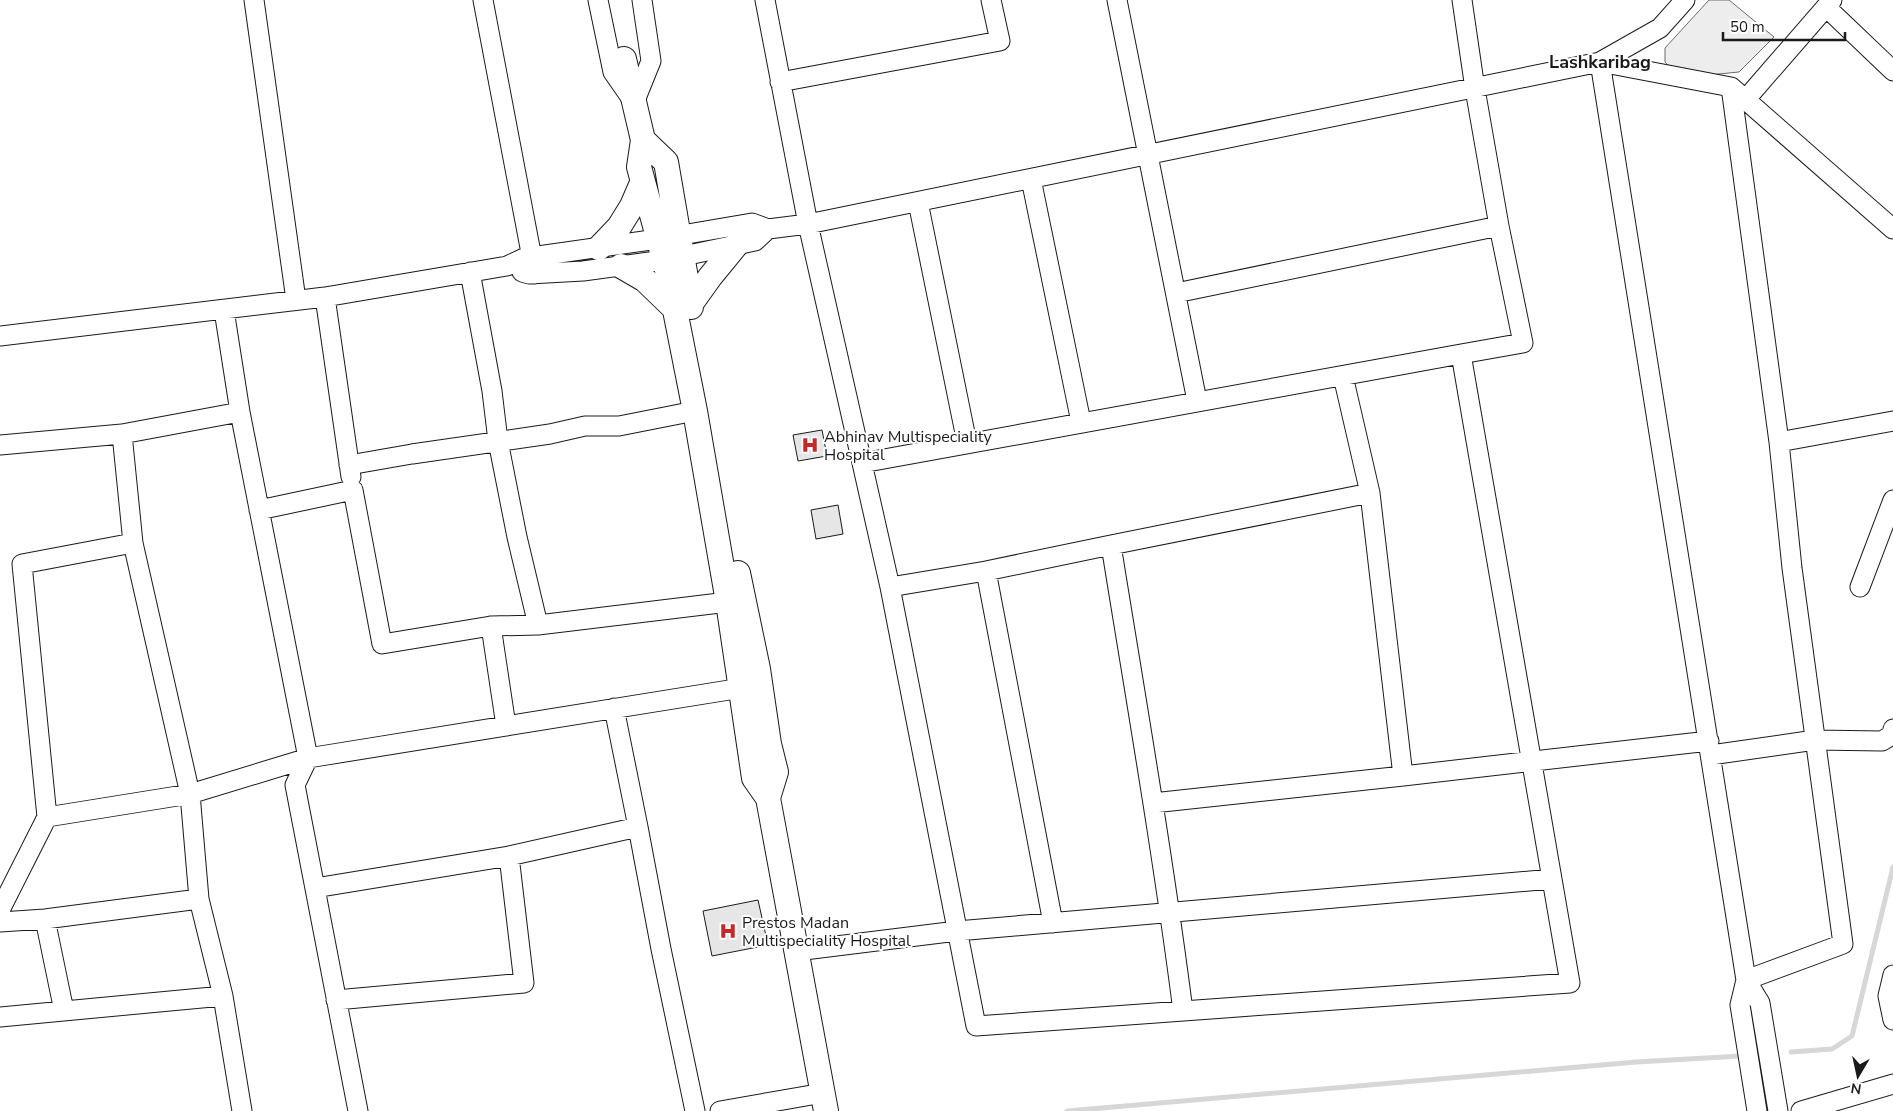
<svg xmlns="http://www.w3.org/2000/svg" width="1893" height="1111" font-family="'Nunito Sans',sans-serif">
	<rect width="100%" height="100%" fill="#fff"/>
	<path fill="#ededed" stroke="#6a6a6a" d="M1709,0h20l45,37 -35,35 -31,3 -34,-3 -9,-10v-14z"/>
	<g fill="none" stroke-linecap="round" stroke-linejoin="round">
		<path stroke="#d7d7d7" stroke-width="5" d="M1791,1052l41,-3 20,-13 41,-169
			M1067,1111l569,-49 105,-6"/>
	</g>
	<path fill="#e6e6e6" stroke="#1a1a1a" d="M822,430l5,26 -29,5 -5,-26z
		M838,505l5,29 -27,5 -5,-29z
		M758,900l10,45 -56,11 -9,-45z"/>
	<g fill="none" stroke-linecap="round" stroke-linejoin="round">
		<g stroke="#1a1a1a" stroke-width="21">
			<path id="minor" d="M254,0l42,300
				M483,0l52,274
				M598,0l15,72 16,23
				M765,0l43,224 54,239
				M1117,0l80,401
				M1462,0l13,89 24,137
				M1826,7l67,64
				M780,82l220,-41 -9,-41
				M1731,87l162,142
				M1746,99l86,-99
				M634,103l17,-42 -9,-61
				M1031,179l50,243
				M918,202l49,241
				M470,272l22,119 6,50 19,96 21,88
				M522,272l7,2 54,-3 81,-11 91,-19 13,-12
				M1176,293l323,-67 24,117 -62,11
				M325,297l26,180
				M224,310l16,102 68,346 446,-72
				M0,336l325,-39 182,-31 17,-8 134,-19 94,-16 16,6 40,-5 792,-162 60,-34 25,-28
				M1461,354l109,629 -594,43 -86,-439 -28,-124z
				M1343,376l27,117
				M240,412l-118,22 11,109 57,251 9,105 24,97 19,115
				M0,445l122,-11
				M349,465l63,-11 138,-20 35,-8h34l76,-15
				M259,510l94,-20 29,154 109,-18 47,-1 190,-23
				M890,587l96,-16
				M1860,587l33,-87
				M491,626l15,100
				M614,708l24,119
				M1711,755l104,-15 67,1 10,-6 1,-6
				M308,758l-13,27 63,326
				M1403,776l306,-35
				M1153,803l250,-27 -33,-283 -259,52c25,155 52,310 72,466
				M47,817l-25,-253 111,-21
				M509,856l129,-29 23,122 34,162
				M315,888l194,-32 15,127 -188,17
				M0,910l47,-93 143,-23 118,-36
				M45,919l19,92
				M0,922l45,-3 154,-20
				M1053,923l-67,-352 125,-26
				M796,951l161,-20 595,-52
				M1893,975l-5,21 5,24
				M1746,980l97,-36 -51,-376 -13,-126
				M1746,980l14,23 18,108
				M0,1017l223,-21
				M720,1111l103,-18
				M1757,1111l-17,-106 6,-25 -146,-918 131,25 48,355 114,-21
				M1801,1111l92,-27"/>
		</g>
		<g stroke="#1a1a1a" stroke-width="26">
			<path id="major" d="M624,59l19,81 -4,27 28,103 28,141 33,191 26,176 14,20 58,313
				M643,140l23,22 25,145
				M599,248l20,-21 13,-21 10,-23
				M621,266l24,14 30,29
				M690,305l20,-28 27,-33
				M738,573l20,96 11,75 7,28 -8,26"/>
		</g>
		<use href="#minor" stroke="#fff" stroke-width="19"/>
		<use href="#major" stroke="#fff" stroke-width="24"/>
	</g>
	<defs>
		<g id="hospital-bare" transform="scale(1.35)"><path d="M-5-5h3v3.5h4V-5h3V5h-3V1.5h-4V5h-3Z" fill="#c62828" stroke="#fff" stroke-width="2.5" paint-order="stroke"/></g>
	</defs>
	<g fill-rule="evenodd">
		<use href="#hospital-bare" x="810" y="445"/>
		<use href="#hospital-bare" x="728" y="931"/>
	</g>
	<g text-anchor="middle" stroke-width="4" stroke-linejoin="round" paint-order="stroke">
		<g font-size="16" fill="#1a1a1a" stroke="#fff" text-anchor="start">
			<text x="824" y="442">Abhinav Multispeciality<tspan x="824" dy="18">Hospital</tspan></text>
			<text x="742" y="928">Prestos Madan<tspan x="742" dy="18">Multispeciality Hospital</tspan></text>
		</g>
		<g font-size="18" font-weight="bold" fill="#1a1a1a" stroke="#fff">
			<text x="1600" y="68">Lashkaribag</text>
		</g>
	</g>
	<g transform="translate(1858 1076) rotate(189)" stroke="#ffffff" stroke-width="4" paint-order="stroke">
	<path d="M0-4L9 19L0 12L-9 19Z" fill="#1a1a1a"/>
	<text y="-8" font-size="14" font-weight="bold" text-anchor="middle" fill="#1a1a1a">N</text>
	</g>
	<path d="M1723 32v8h122v-8" fill="none" stroke="#1a1a1a" stroke-width="2.5"/>
	<text x="1730" y="32" font-size="15" fill="#1a1a1a" stroke="#ffffff" stroke-width="4" paint-order="stroke">50 m</text>
</svg>
